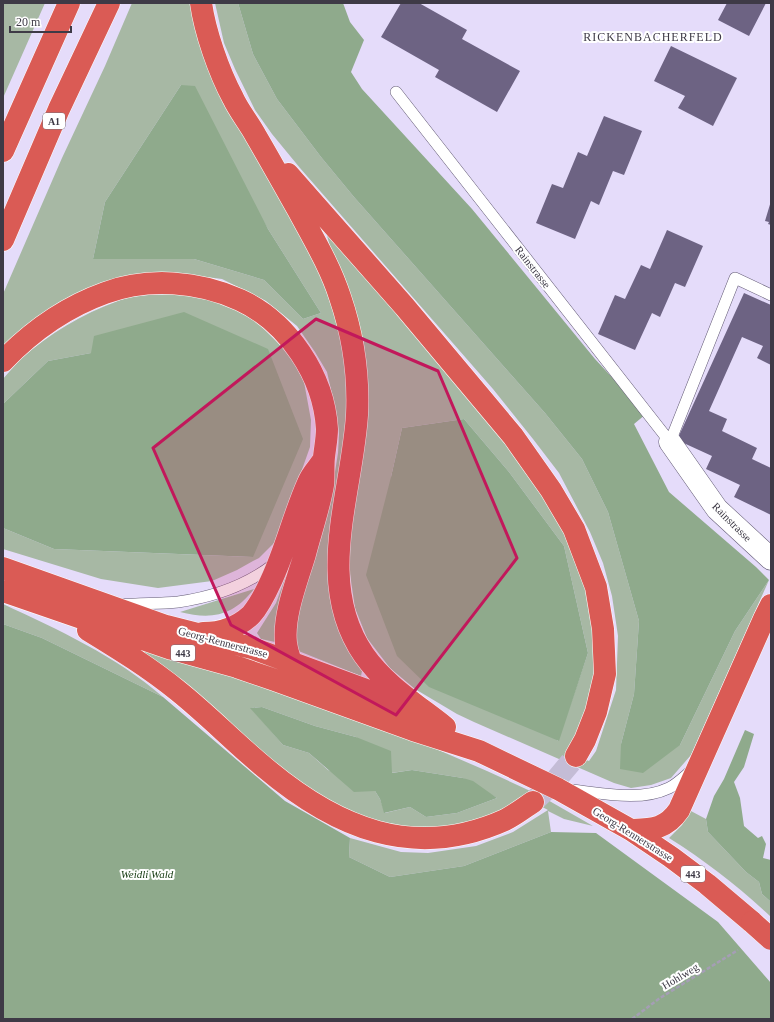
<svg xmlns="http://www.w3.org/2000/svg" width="774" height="1022" font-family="Georgia,serif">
	<rect width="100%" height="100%" fill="#e5dcfa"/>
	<path fill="#a7b8a4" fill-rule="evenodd" d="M5,3h40l-42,95v-93z
		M132,3h62l126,269 21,63 7,41 -1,51 -18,145 7,50 13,29 13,20 -1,5 -65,-26 -3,-19 42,-159 3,-19 1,-19 -4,-27 -8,-35 -12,-20 -18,-26 -31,-25 -44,-22 -32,-4 -28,-1 -159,75v-55l59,-136 43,-92zM181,85l87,144 53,84 -18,6 -39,-39 -70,-21h-101l12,-57z
		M215,3h23l15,51 24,45 44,58 33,40 191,216 37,46 26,53 31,109 -5,73 -13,50 59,1 55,-114 34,-51 -78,175 -20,23 -20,7 -20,3 -17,-5 -140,-61 -17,-8 -42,-25 -25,-21 -23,-30 -12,-30 -5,-34 -1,-28 16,-108 2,-56 -3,-39 -12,-44 -21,-49 -5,-18 106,117 125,160 40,113 -1,71 -27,61 20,7 7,-10 20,-61 2,-54 -6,-40 -9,-33 -13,-31 -31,-59 -26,-34 -40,-50 -193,-221 -28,-34 -17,-24 -20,-41 -11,-26zM464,419l45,53 55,74 24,107 -30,88 -167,-264 11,-49z
		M175,294l46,7 37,22 32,32 14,27 7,38 -1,27 -33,93 -18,18 -6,3 -16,9 -25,11 -54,7 -57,-9 -98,-30v-21l51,21 198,8 22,-54 -183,-150 -43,8 -45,43v-25c6,-7 12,-14 18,-20 28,-25 61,-45 97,-58 17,-7 38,-6 57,-7z
		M291,562l2,1 -16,76 -2,3 -14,-3 -4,-6 19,-30z
		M254,589c-21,27 -42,31 -74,23z
		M3,604c56,26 113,52 160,93l-121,-59 -39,-14z
		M124,642l116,33 173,64 74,32 52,24 54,31 -29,-7 -16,-8 3,21 -87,34 -74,11 -41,-20 1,-19 51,14 27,1 48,-7 37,-14 35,-22 -21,-11 -33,20 -59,13 -68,-10 -56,-29zM262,707l53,19 41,11 35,36 21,-3 51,8 34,20 -40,15 -31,4 -16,-10 -25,6 -5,-14 -5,-8 -47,-21 -19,-17 -26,-8 -32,-37z
		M689,810l17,9 2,13 38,40 13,10 3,12 9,8v15c-33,-31 -64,-55 -102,-79l13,-13z"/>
	<path fill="#8faa8c" d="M238,3h105l7,19 14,18 -13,32 11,17 110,120 123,150 51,55 -12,10 35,68 87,75 13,13 -34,51 -55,114 -37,28 -23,-4 1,-25 13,-50 5,-73 -31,-109 -26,-53 -37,-46 -191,-216 -33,-40 -44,-58 -24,-45z
		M181,85l14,1 73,143 53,84 -18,6 -39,-39 -70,-21h-101l12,-57z
		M184,312l84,37 35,90 -50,118 -199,-8 -51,-21v-124l45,-43 43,-8 3,-17z
		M464,419l45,53 55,74 24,107 -29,88 -130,-54 -32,-31 -31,-81 25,-98 11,-49z
		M3,624l39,14 121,59 122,104 65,37 -1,19 41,20 74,-11 87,-34 45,1 122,89 53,61v36h-768z
		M262,707l53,19 41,11 35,14 1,22 20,-3 51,8 10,3 24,17 -40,15 -31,4 -16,-10 -26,6 -4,-14 -5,-8 -21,1 -45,-39 -26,-8 -33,-37z
		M745,730l9,4 -10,33 -10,15 6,16 4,28 14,12 4,-2 4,8 -3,14 8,2v42l-9,-8 -3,-12 -13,-10 -38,-40 -2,-13 8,-23 10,-17z"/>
	<path fill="#6d6383" d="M401,3h18l48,27 -5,9 58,32 -23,41 -62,-35 4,-7 -58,-33z
		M727,3h39l-17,33 -31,-16z
		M671,46l66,32 -24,48 -35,-18 7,-12 -31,-15z
		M604,116l38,15 -18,44 -11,-4 -14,34 -8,-4 -16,38 -39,-16 16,-39 11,4 15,-36 9,4z
		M771,201v24l-3,-1 1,-2 -4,-1z
		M667,230l36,16 -18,41 -10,-4 -15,34 -8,-4 -17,37 -37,-16 17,-39 10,4 16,-34 9,4z
		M744,293l27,12v60l-14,-7 6,-12 -21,-9 -33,74 18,8 -5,12 35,17 -5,11 19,9v47l-37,-18 6,-12 -34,-16 6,-13 -35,-16z"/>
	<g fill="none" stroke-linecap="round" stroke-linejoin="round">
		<path stroke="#c4bcd6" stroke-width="22" stroke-dasharray="22 11" stroke-linecap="butt" d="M533,802l22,-21 21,-25"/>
		<g stroke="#645c76" stroke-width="12">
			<path id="lane" d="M396,92l274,350
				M670,442l65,-164 36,17
				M120,605c19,-2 39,-1 58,-3 35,-5 69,-17 96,-38
				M571,790c31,3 69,12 98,-2 8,-4 15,-11 22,-17"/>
		</g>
		<g stroke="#645c76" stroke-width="23">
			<path id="street" d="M670,442l47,67 54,50"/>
		</g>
		<g stroke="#fff" stroke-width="23">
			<path id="highway" d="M201,3c4,29 18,69 32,95 6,13 16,25 23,38 14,24 28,49 42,74 15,28 32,56 42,87 13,38 19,77 17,118 -5,79 -43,168 7,240 21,30 52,49 81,72
				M3,151l66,-148
				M288,174l117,133 108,129 38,54 23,39 22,58 7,42 2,45 -9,38 -11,28 -9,16
				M3,240l56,-131 50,-106
				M3,361c29,-30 63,-54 102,-68 43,-16 93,-12 135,7 48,22 84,76 87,129 0,9 -2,19 -3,28 -1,9 0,19 -1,28 -4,23 -12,46 -18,69 -8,27 -22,61 -19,89 3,22 14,36 29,51
				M3,568l163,58 86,22 117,43 25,15 20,9
				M3,591l169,58 65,18 38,13 138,50 66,21 79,38 73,41 40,27 36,27 45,38
				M88,630c31,19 62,38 90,61 30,24 57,52 86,76 72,61 150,94 241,53 10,-5 19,-12 28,-18
				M203,633c18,0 35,-6 48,-18 9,-10 15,-23 20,-34 15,-32 23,-67 37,-98 3,-8 9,-14 14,-21
				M631,830c22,-1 35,-1 48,-20l85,-191 7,-14"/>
		</g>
		<path stroke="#a59eb5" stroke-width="2.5" stroke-dasharray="4 2" stroke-linecap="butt" d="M632,1019l28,-21 78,-48"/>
		<use href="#lane" stroke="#fff" stroke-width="11"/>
		<use href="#street" stroke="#fff" stroke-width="22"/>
		<use href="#highway" stroke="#da5b55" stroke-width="22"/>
		<g stroke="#fff" stroke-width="23" stroke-linecap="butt">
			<path id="highway-bridge" d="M752,922l19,17"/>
		</g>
		<use href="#highway-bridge" stroke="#da5b55" stroke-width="22"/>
	</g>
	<path fill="#c2185b" fill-opacity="0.2" stroke="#c2185b" stroke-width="3" stroke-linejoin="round" d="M316,319l122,52 79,187 -121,157 -165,-90 -78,-177z"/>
	<g text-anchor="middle" stroke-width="4" stroke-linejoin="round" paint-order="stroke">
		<g fill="#fff" stroke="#78757e" stroke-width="1">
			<rect x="43" y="113" width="22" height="16" rx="3"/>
			<rect x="171" y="645" width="24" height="16" rx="3"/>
			<rect x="681" y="866" width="24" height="16" rx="3"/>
		</g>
		<g font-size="10" font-weight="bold" fill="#3e3a46">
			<text x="54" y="125">A1</text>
			<text x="183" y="657">443</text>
			<text x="693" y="878">443</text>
		</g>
		<g font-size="11" fill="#3e3a46" stroke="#fff">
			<text transform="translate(533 267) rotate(52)" y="4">Rainstrasse</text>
			<text transform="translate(732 522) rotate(45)" y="4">Rainstrasse</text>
			<text transform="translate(223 642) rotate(15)" y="4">Georg-Rennerstrasse</text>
			<text transform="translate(633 834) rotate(32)" y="4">Georg-Rennerstrasse</text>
			<text transform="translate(680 976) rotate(-31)" y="4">Hohlweg</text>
		</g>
		<g font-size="11" font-style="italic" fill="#153b11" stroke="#fff">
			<text x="147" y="878">Weidli Wald</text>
		</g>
		<g font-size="12" letter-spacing="1" fill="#3e3a46" stroke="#fff">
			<text x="653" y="41">RICKENBACHERFELD</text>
		</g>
	</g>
	<rect width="774" height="1022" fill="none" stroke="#3e3a46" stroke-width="8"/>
	<path d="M10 26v6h61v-6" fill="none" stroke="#3e3a46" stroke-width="2"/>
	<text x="16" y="26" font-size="12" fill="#3e3a46" stroke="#ffffff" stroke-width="3" paint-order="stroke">20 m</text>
</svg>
